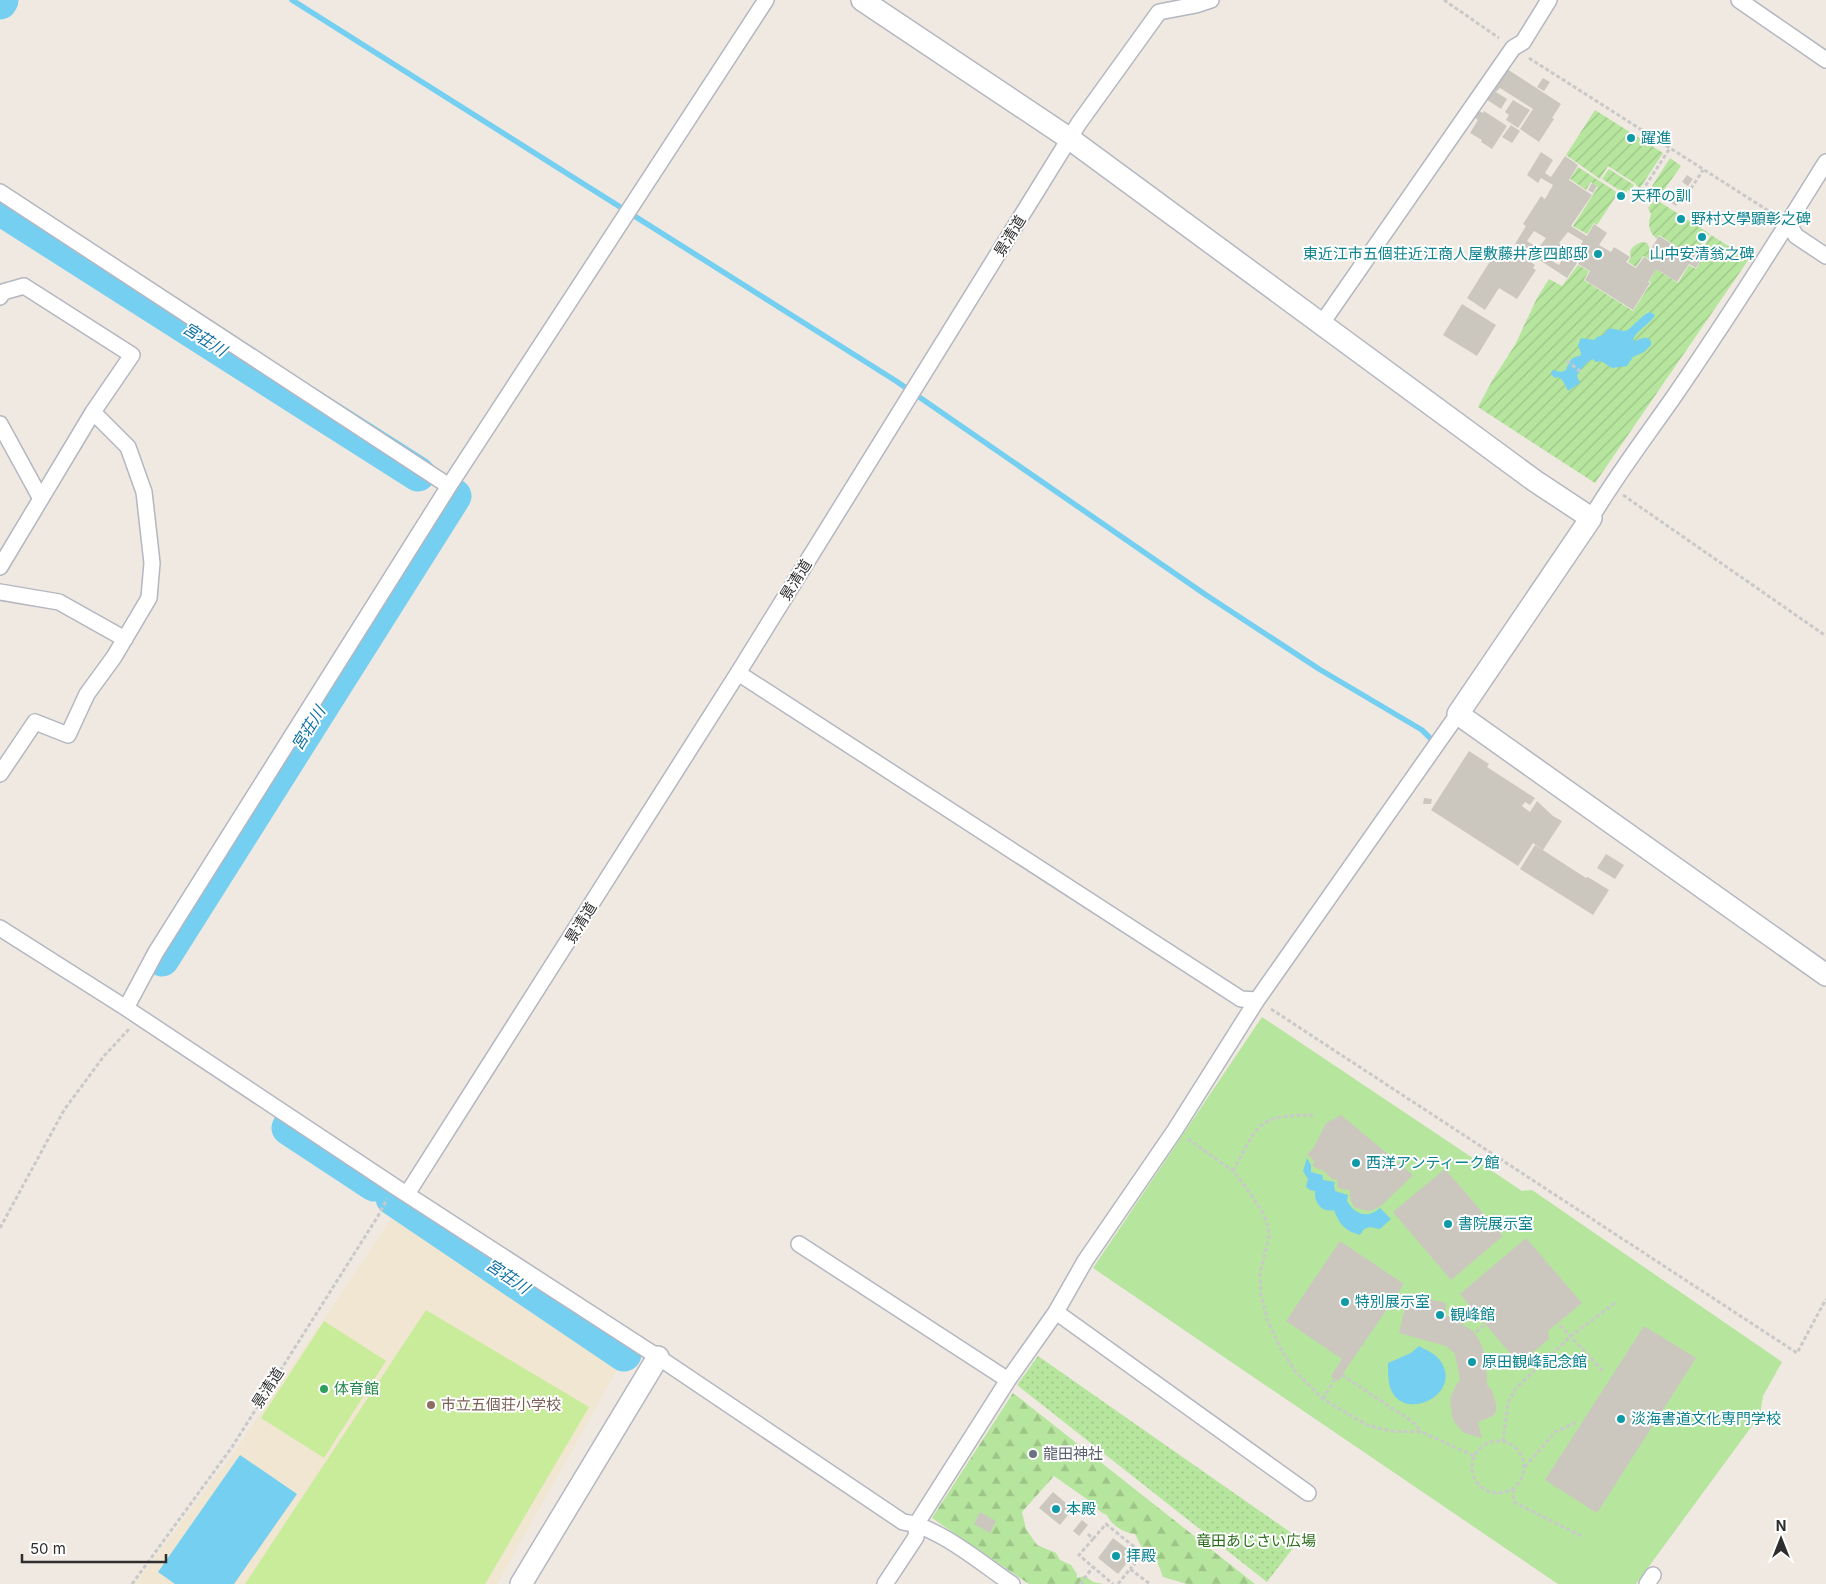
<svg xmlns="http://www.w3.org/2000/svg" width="1826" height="1584" font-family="Inter,'Noto Sans JP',sans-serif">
	<defs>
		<pattern id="forest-firs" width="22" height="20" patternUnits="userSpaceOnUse" patternTransform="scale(1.25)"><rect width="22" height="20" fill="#b6e59e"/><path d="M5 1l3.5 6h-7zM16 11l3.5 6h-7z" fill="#9dc588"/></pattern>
		<pattern id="park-dots" width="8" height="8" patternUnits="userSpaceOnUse" patternTransform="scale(1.25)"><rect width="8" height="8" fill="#b6e59e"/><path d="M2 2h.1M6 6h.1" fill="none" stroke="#9dc588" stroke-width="1.8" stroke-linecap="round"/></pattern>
		<pattern id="garden-furrows" width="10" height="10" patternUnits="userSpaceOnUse" patternTransform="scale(1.25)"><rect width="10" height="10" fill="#b6e59e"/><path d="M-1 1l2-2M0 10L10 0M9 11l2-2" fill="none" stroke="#9dc588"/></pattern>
	</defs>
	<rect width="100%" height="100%" fill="#efe9e1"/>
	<path fill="#f0e6d1" d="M395,1213l226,150 -124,221h-362l102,-136z"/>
	<path fill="#b6e59e" d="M1262,1017l260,174 10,-1 250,172 -19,34 -3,19 -124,169h-78l-465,-316z"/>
	<path fill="url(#forest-firs)" d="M1013,1393l242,191h-68l-24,-7 -6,-16 -16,-15 -6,-12c-11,-1 -24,-9 -28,-19 -8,-2 -10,-8 -16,-13 -12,-9 -25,-17 -37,-26l-32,36 4,17 11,16 19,8 4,7 11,5 6,9v4l8,-2 8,6 10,2h-74l-97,-66z"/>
	<path fill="url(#park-dots)" d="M1038,1356l262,183 -33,43 -250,-197z"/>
	<path fill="url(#garden-furrows)" d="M1595,110l68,43 -23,35 -4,-3v-1l-28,-18 -8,13 -34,-24z
		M1670,158l11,8 -23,32 -4,-3 -2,3 -5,-4z
		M1578,167l40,26 -19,29 -2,3 -3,-2 -7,11 -14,-8 25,-39 -7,-5 -5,8 -16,-11z
		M1609,169l25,16 -4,6 -2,-1 -3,4 -23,-15z
		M1655,199l55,35 -14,16 2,2 -2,3 -4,-3 -2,3 -31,-20 -2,4c-9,-7 -9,-15 -6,-25l-3,-6z
		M1711,235l38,24 -154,224 -117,-76 15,-28 22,-34 22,-47 12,-19 13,7 16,-21 11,6 -5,9 49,31 18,-28 -2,-2 7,-12 22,14 11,-18 7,4 6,-10 -5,-3 3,-4 2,2 4,-8 -1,-1z
		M1642,242l5,1 3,6 -1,3 5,4 -3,4 -8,-4 -7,11 -8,-5 3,-5c-4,-8 5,-13 11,-15z"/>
	<path fill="#c9ec9a" d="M426,1310l163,97 -104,177h-240z
		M324,1321l62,40 -62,97 -63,-40z"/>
	<path fill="#75cff0" d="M1650,312l5,3c-6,10 -16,13 -22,24l2,2c6,-2 11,-6 16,0v4l-7,7 -11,5 -6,9 -15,2 -11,-7 -5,1 -3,-3c-7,3 -13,11 -16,17l3,7 -12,8 -5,-10 -4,-4 -4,1 -4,-4 1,-4 9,2 5,-2c3,-8 4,-13 14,-14l1,-3 -3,-8 3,-7 13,2 3,-3 6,-2 5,-6c6,-1 11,2 17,2 6,-1 16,-16 25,-19z
		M1307,1158l4,7v7l11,3 1,5 12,2 -1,4 1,5 13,4 -1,6c8,14 21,18 33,7l11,11 -11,10 -10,-2 -6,2 -4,6c-15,-4 -21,-11 -26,-25 -12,3 -20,-7 -19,-19l-5,-1 -4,-3 2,-8 -5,-8z
		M1419,1346c7,4 15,7 20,13 28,36 -41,68 -50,24 -1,-7 -1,-13 -1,-20l23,-10z
		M240,1455l57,39 -63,90h-59l-17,-12z"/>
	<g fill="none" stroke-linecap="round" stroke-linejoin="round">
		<path stroke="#75cff0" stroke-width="5.5" d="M292,0l604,381 310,214 113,74 103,61 9,9"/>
		<path stroke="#75cff0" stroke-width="35" d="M0,2l1,-2
			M0,208l418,266
			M162,959l292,-463
			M289,1128l85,56
			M393,1198l231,156"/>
	</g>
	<path fill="#cbc7bf" d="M1507,69l54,35 -9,14 2,1 -15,23 -19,-13 13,-20 -33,-21 -4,4 11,7 -6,10 -15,-10 6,-9 2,1z
		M1543,78l7,4 -6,9 -7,-4z
		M1513,100l17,10 -12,18 -12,-8 3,-5 -4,-3z
		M1479,111l4,2 1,-2 23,15 -15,23 -11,-7 1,-2 -12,-7 8,-13 -3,-2z
		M1511,125l9,6 -8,12 -10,-6z
		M1541,152l12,8 -8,13 6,4 14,-21 13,9 -9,15 23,15 -21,31 16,10 7,-12 13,9 -8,12 12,7 3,-5 16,10 -4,5 10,6 8,-11 7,4 4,-6 -6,-3 10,-16 32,20 2,-3 8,6 -5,9 -7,-4 -12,18 -21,-13 -8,13 2,1 -17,27 -48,-30 5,-9 -12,-7 9,-13 -7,-5 3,-5 -15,-9 -9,11 4,3 -4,6 -6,-4 -3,4 -10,-6 6,-8 -12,-7 -7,10 27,17 -2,3 7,4 6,-10 12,8 -10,15 -52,-34 11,-18 -3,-2 18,-28 4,3 8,-14 -12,-7 -3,5 -11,-8z
		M1687,175l6,4 -5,7 -6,-4z
		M1592,183l5,3 -4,7 -5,-3z
		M1680,189l5,4 -9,13 -6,-4z
		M1499,247l24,15 2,-4 10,7 -2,3 3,2 -19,29 -18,-11 -14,22 -18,-12z
		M1462,304l34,21 -19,31 -34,-21z
		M1469,751l20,13 -2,3 48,31 -5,7 -5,-3 -3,4 8,6 7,-11 16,15 9,5 -19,29 -10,-7 -15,23 -87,-56z
		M1424,798l8,1 -1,5h-8z
		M1535,845l51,33 2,-1 21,13 -16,25 -73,-46z
		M1606,854l18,11 -9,14 -18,-11z
		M1341,1115l72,60 -31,30 -9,5 -6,1 -13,-4 -4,-9v-8l-9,-1 -4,-3 1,-6 -6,-1 -8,-8 -12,-5 3,-4 -8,-8 7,-7 12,-24z
		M1445,1169l58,67 -52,44 -58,-68z
		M1526,1238l56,65 -34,28 1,8 -30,25 -59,-70z
		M1340,1241l64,43 -66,97 -7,-5 11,-17 -56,-38z
		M1408,1294l38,9 -1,12 13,6 16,11 6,10 6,15 1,28 5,5 4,14v7l-3,5 -15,6 4,16 -18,-5 -9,-10 -3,-7 -2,-17 6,-14 4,-5 -5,-26 -9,-8 -47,-13z
		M1644,1326l52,32 -99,155 -52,-33z
		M1053,1492l20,17 -13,16 -21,-17z
		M980,1512l16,9 -6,12 -16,-9z
		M1082,1520l6,5 -9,11 -6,-5z
		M1113,1538l21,16 -16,20 -20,-16z"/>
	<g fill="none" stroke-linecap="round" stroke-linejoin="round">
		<g stroke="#b4b7c1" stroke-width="18">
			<path id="street" d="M1739,0l87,60
				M0,192l449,294
				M1788,223l8,13 30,20
				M0,297l3,-5 21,-6 108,69 -39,57 -93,155
				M1322,323l191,-275 10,-6 26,-42
				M0,424l41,75
				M1591,518c25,-42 54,-80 82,-120 53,-77 104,-157 153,-236
				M0,592l59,10 66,37
				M738,673l503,326 16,1
				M0,774l35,-52 33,13 19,-41 27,-37 35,-59 3,-35 -8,-71 -16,-45 -35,-35
				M0,928l126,80 268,178 264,171 245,165c35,4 79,42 109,62
				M126,1008l30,-56 293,-466 317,-486
				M407,1194l331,-521 341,-550 80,-111 37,-7 15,-5
				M799,1244l209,136
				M1056,1312l252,181
				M885,1584l31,-47 1,-14 91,-143 48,-68 29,-51 90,-131 82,-130 201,-286
				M1647,1584l6,-9"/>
		</g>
		<g stroke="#b4b7c1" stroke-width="24">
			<path id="secondary" d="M862,0l208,139 465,342 56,37 -133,196 368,261
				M521,1584l137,-227"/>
		</g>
		<path stroke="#c9c9c9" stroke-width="3" stroke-dasharray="4 2.5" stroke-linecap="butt" d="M1444,0l55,38
			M1529,58l246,157
			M1689,194l-1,-1 15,-23
			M1635,202l35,-54
			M1567,361l14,11
			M1623,495l203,141
			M1271,1009l526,344 29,-54
			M1188,1139l45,32 12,15 18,27 5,13 1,11 -9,36 1,22 7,27 13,27 14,22 28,28 44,26 23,6 32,1 52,24
			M1233,1171c26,-48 24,-56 82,-56
			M0,1228l64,-118 40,-54 25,-27
			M1560,1325l43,46
			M1476,1332l8,-7
			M1342,1375l71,47 8,10
			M1323,1399l12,-20
			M1472 1467a26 26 0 1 1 52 0a26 26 0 1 1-52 0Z
			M1503,1441l5,-38 8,-15 55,-52 44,-33
			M1525,1467l30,-35 22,-10
			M1513,1489l1,13 67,34
			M1088,1534l5,5 -14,16 34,29
			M1093,1539l13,-15 37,30 -13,15
			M132,1584l100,-137 146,-231 9,-17
			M1080,1584l13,-17
			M1118,1584l12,-15 20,15"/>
		<use href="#street" stroke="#fff" stroke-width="15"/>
		<use href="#secondary" stroke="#fff" stroke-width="21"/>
	</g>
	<g fill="#0f9aa8" stroke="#fff" stroke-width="2">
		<circle cx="1631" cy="138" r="5"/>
		<circle cx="1621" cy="196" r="5"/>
		<circle cx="1681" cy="219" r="5"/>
		<circle cx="1702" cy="237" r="5"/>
		<circle cx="1598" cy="254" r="5"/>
		<circle cx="1356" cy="1163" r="5"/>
		<circle cx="1448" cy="1224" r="5"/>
		<circle cx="1345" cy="1302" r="5"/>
		<circle cx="1440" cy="1315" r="5"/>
		<circle cx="1472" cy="1362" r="5"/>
		<circle cx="1621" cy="1419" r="5"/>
		<circle cx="1056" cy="1509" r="5"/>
		<circle cx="1116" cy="1556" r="5"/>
	</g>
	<circle fill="#2e9e5b" stroke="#fff" stroke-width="2" cx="324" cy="1389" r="5"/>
	<circle fill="#8d6e63" stroke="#fff" stroke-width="2" cx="431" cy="1405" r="5"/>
	<circle fill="#6b7280" stroke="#fff" stroke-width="2" cx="1033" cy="1454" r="5"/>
	<g text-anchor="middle" stroke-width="4" stroke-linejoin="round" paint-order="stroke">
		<g font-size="15" fill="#0d838f" stroke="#fff" text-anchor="start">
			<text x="1641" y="143">躍進</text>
			<text x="1631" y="201">天秤の訓</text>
			<text x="1691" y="224">野村文學顕彰之碑</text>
			<text x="1588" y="259" text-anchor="end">東近江市五個荘近江商人屋敷藤井彦四郎邸</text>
			<text x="1702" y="259" text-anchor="middle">山中安清翁之碑</text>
			<text x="1366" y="1168">西洋アンティーク館</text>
			<text x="1458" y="1229">書院展示室</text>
			<text x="1355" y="1307">特別展示室</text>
			<text x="1450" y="1320">観峰館</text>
			<text x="1482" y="1367">原田観峰記念館</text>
			<text x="1631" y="1424">淡海書道文化専門学校</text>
			<text x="1066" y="1514">本殿</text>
			<text x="1126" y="1561">拝殿</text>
		</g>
		<g font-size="15" fill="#2e2e2e" stroke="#fff">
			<text transform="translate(1010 236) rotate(-58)" y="5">景清道</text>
			<text transform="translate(796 580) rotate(-58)" y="5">景清道</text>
			<text transform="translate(581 923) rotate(-58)" y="5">景清道</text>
			<text transform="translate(268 1388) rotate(-57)" y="5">景清道</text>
		</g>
		<g font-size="15" fill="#27864d" stroke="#fff" text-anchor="start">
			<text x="334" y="1394">体育館</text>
		</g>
		<g font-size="15" fill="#785e54" stroke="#fff" text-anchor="start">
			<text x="441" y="1410">市立五個荘小学校</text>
		</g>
		<g font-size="15" fill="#5b616d" stroke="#fff" text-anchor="start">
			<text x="1043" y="1459">龍田神社</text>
		</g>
		<g font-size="15" fill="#2c6e1b" stroke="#fff">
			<text x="1256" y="1546">竜田あじさい広場</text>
		</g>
		<g font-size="16" font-style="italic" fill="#0d6fa3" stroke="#fff">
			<text transform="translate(205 339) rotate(32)" y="6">宮荘川</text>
			<text transform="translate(308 728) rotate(-58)" y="6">宮荘川</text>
			<text transform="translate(508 1276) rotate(34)" y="6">宮荘川</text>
		</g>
	</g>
	<g transform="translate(1781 1539)" stroke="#ffffff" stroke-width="4" paint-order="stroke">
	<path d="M0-4L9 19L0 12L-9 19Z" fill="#2e2e2e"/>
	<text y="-8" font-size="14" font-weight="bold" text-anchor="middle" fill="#2e2e2e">N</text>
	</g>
	<path d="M22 1554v8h144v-8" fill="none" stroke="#2e2e2e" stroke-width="2.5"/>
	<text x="30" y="1554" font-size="15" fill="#2e2e2e" stroke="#ffffff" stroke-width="4" paint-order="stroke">50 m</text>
</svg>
